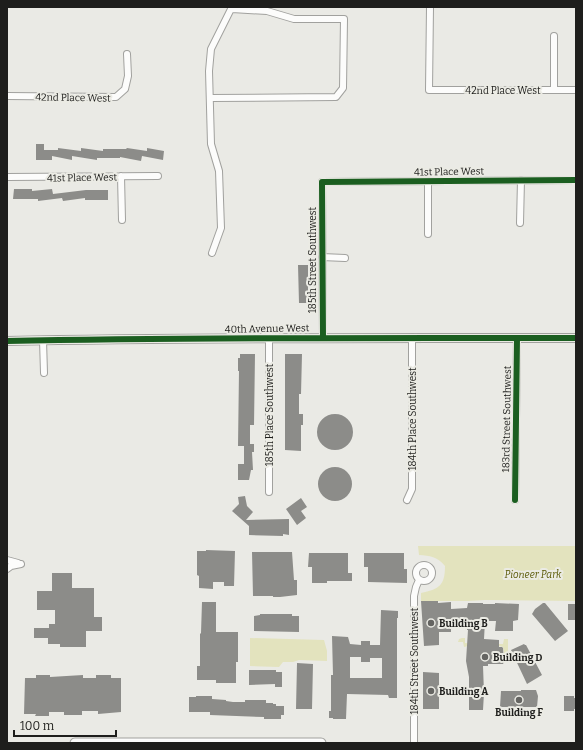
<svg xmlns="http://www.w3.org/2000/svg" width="583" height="750" font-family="Bitter,serif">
	<rect width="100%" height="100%" fill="#eaeae5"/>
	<path fill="#e3e3be" d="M418,546h158v55l-91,-1 -17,1h-47v-8c18,-4 24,-7 24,-27 -8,-10 -15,-10 -26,-11z
		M250,638l74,2 3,11v10l-28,-1 -6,2h-10l-4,5 -29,-1z
		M462,638h3v5l14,1 3,-5h2l1,5h18l1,-5h4v14l-3,5 -2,-11 -4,-1h-31l-4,1 -1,-5h-5l1,-3z"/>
	<path fill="#8c8c89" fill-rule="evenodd" d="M36,144h8v6h14v-2l23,3v-3l22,3v-2h23l1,-1 20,3v-3l17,3 -1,9 -21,-4 -1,5 -21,-4v1h-23v2l-25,-4v4l-20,-4v4h-16z
		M14,189h18v2l20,-2 1,5 33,-4h22v10h-23v-2l-22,3 -1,-3 -24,3v-2h-25z
		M298,265h10v38h-9z
		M240,354h15l-1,71h-4v19h4v8h-2l1,18h-2l-2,10h-11v-16h6v-18h-6l1,-75h-1v-13h2z
		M285,354h17l-1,40h-2v20h4v11h-2v26l-16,-1z
		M317 432a18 18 0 1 1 36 0a18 18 0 1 1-36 0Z
		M318 484a17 17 0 1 1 34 0a17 17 0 1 1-34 0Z
		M245,496l2,10 6,6 -7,8 43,-1v16l-6,-1v2l-34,-1v-9l-17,-15 7,-7 -1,-7z
		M301,498l6,9 -6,4 5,7 -9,7 -11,-16z
		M206,550l29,1 -1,35h-10v-4h-11v7l-14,-1v-12l-2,-1v-24h9z
		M252,552h40l2,28h3v15l-17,2h-7v-1h-20z
		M309,553h39v20h4v8h-25v2h-15v-16h-4z
		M364,553h40v16h3v14l-39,-1v-15h-4z
		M52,573h20v15h22v29h8v14h-16v16h-26v-3h-12v-6h-14v-10h15v-4h6v-14h-18v-19h15z
		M421,601h17v2l13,-1v7l16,-1 1,-5h15v1h12v-1l24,1 -1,16 -5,1v10h-18l1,-10h-11l-1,18 15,1v7h3l1,1 1,14 -1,2h-15v2h-5l1,27 -1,17h-14v-33l-3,-16 2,-31h-1v-9h-16v11h-12v13l-15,1z
		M202,602h14v30h22v30h-2v21h-20v-3h-19v-14h3v-32l1,-1z
		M543,603h2l23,28 -13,10 -23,-27 3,-5z
		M568,604h8v16h-8z
		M381,610l17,1v7h-1v80h-8l-1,-3 -41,-1 -1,25h-13v-1h-4v-7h2v-36h2l-1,-39 16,1 2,7 11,1v-4h9v4h10zM350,657h11v5h9v-4h12v20h-32z
		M260,614h32v2h7v16l-45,-1v-15l6,-1z
		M524,644l1,1h1l16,30 -15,9 -16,-34z
		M297,663l16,1 -1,45h-16z
		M249,670h27v2h6v15h-7v-3l-26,1z
		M423,672l16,1v36h-16z
		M36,675h14v2l33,-2v3h13v-3h15v3h10v34l-23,2v-3h-16v4h-18v-3h-15v4h-14l1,-2h-12l1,-36h11z
		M521,690h15l2,6 -1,11h-37l1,-16h20z
		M196,696h16v3l14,1v1l7,1h12v-2h21v3h7v1h3v2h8v9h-3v4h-17v-2l-54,-2v-3h-21v-15h7z
		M564,696h10v2h2v11h-2v2h-10z"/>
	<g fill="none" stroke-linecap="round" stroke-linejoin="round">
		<g stroke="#a1a19e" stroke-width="8">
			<path id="minor" d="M430,7l-1,83h147
				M554,36v54
				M7,96l109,1 9,-8 3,-13 -1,-22
				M210,98l126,-1 7,-9 1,-69h-50l-27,-8 -35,-2
				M121,176l1,44
				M7,177l151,-1
				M428,181v53
				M520,223l1,-43
				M212,253l9,-25 -2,-57 -8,-27 -2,-73 2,-22 21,-42
				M322,257l23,1
				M323,337l-1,-155 254,-2
				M43,340l1,33
				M269,492v-153
				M407,500l5,-11v-152
				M515,500l2,-162
				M7,560l11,3
				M416 573a8 8 0 1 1 16 0a8 8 0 1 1-16 0Z
				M7,569l4,-3 10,-2
				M414,743v-147l2,-9 3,-7"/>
		</g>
		<g stroke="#a1a19e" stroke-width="10">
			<path id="tertiary" d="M7,341c190,-4 379,-3 569,-3"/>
		</g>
		<g stroke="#a1a19e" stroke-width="11">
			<path id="secondary" d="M75,743h246"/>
		</g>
		<use href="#minor" stroke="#fcfcfb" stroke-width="6"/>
		<use href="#tertiary" stroke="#fcfcfb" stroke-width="8"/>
		<use href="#secondary" stroke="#fcfcfb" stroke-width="9"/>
		<g stroke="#ebebe4" stroke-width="8">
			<path id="cycleway" d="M323,337l-1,-155 254,-2
				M7,341c190,-4 379,-3 569,-3
				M515,500l2,-162"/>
		</g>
		<use href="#cycleway" stroke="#1b5e20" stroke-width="6"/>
	</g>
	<g fill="#656562" stroke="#ebebe4" stroke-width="1.5">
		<circle cx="431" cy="623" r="4"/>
		<circle cx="485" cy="657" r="4"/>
		<circle cx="431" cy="691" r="4"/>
		<circle cx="519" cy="700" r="4"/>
	</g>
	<g text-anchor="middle" stroke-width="4" stroke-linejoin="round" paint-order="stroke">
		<g font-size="10" fill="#1e1e1c" stroke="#ebebe4">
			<text x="503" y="94">42nd Place West</text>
			<text transform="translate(73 97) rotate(1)" y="4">42nd Place West</text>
			<text transform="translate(449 171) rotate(-1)" y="4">41st Place West</text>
			<text transform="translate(82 177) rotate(-1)" y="4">41st Place West</text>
			<text transform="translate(312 260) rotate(-90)" y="4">185th Street Southwest</text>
			<text transform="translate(267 328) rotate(-1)" y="4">40th Avenue West</text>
			<text transform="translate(269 415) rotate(-90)" y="4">185th Place Southwest</text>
			<text transform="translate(412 419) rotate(-90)" y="4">184th Place Southwest</text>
			<text transform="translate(506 419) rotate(-89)" y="4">183rd Street Southwest</text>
			<text transform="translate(414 661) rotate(-90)" y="4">184th Street Southwest</text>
		</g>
		<g font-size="10" font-style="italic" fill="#595804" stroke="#ebebe4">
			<text x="533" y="578">Pioneer Park</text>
		</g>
		<g font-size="10" font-weight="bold" fill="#1e1e1c" stroke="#ebebe4" text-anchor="start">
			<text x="439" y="627">Building B</text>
			<text x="493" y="661">Building D</text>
			<text x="439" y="695">Building A</text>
			<text x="519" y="716" text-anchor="middle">Building F</text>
		</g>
	</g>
	<rect width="583" height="750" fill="none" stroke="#1e1e1c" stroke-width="16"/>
	<path d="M14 730v6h102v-6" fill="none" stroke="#1e1e1c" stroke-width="2"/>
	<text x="20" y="730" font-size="12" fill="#1e1e1c" stroke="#ebebe4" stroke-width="3" paint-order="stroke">100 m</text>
</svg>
